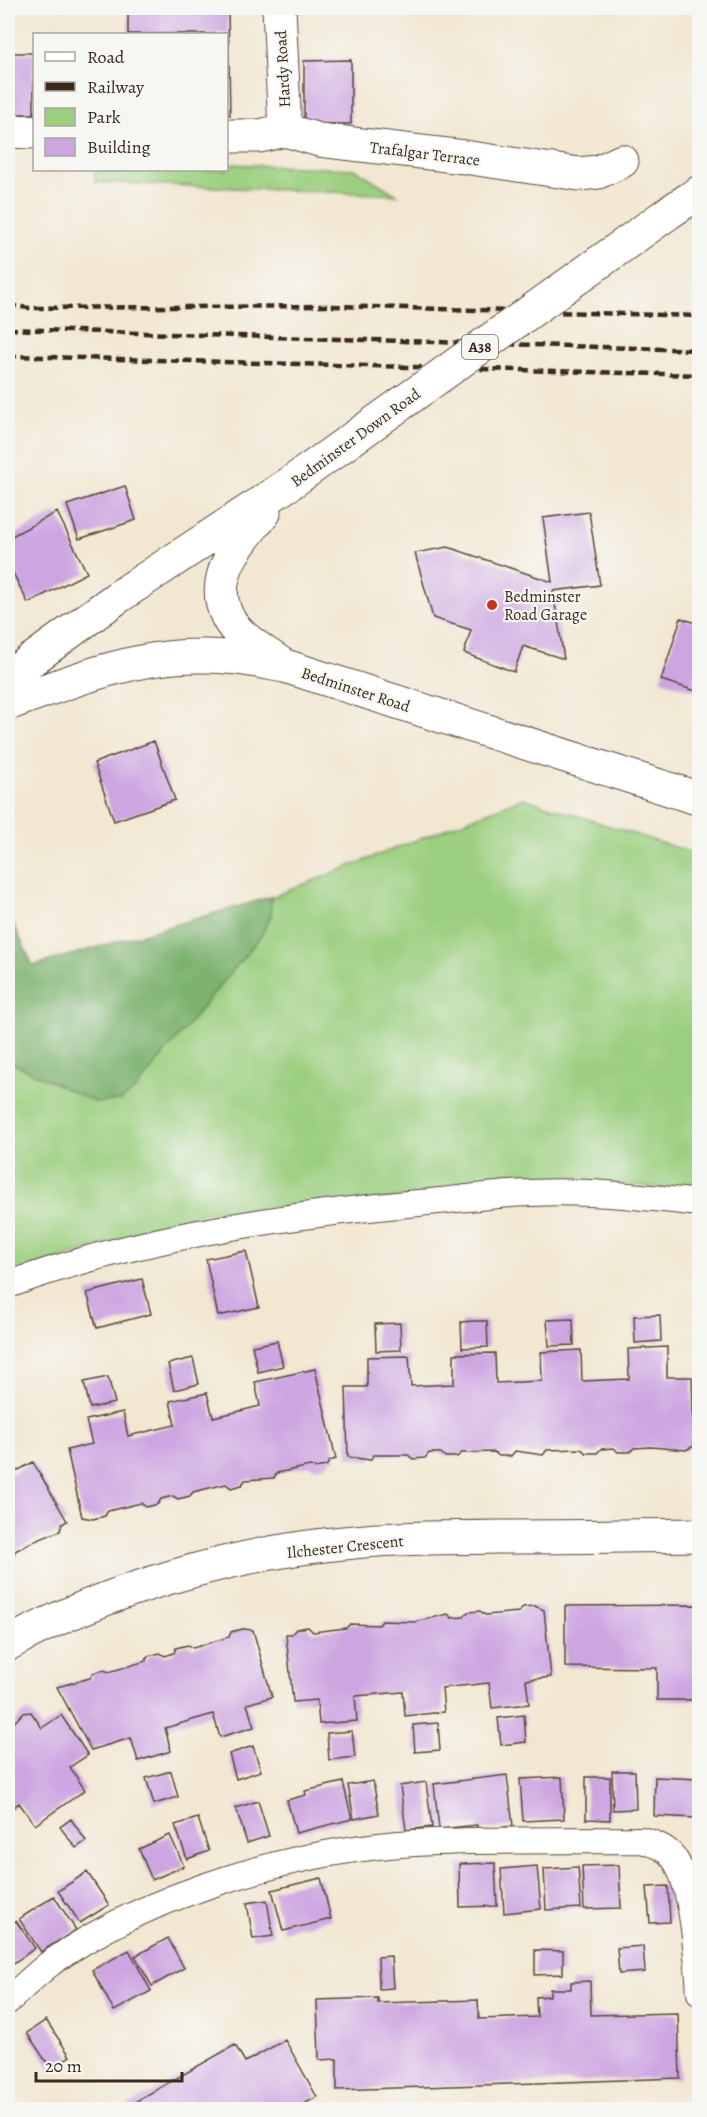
<svg xmlns="http://www.w3.org/2000/svg" width="707" height="2117" font-family="Alegreya,serif">
	<rect width="100%" height="100%" fill="#f6f6f2"/>
	<filter id="ink" filterUnits="userSpaceOnUse"><feTurbulence type="fractalNoise" baseFrequency=".0167" numOctaves="2"/><feDisplacementMap in="SourceGraphic" scale="12" xChannelSelector="R" yChannelSelector="G"/><feConvolveMatrix kernelMatrix="1 2 1 2 8 2 1 2 1" color-interpolation-filters="sRGB"/></filter>
	<filter id="wash" filterUnits="userSpaceOnUse"><feTurbulence type="fractalNoise" baseFrequency=".008" numOctaves="4" result="noise"/><feDisplacementMap in="SourceGraphic" scale="24" xChannelSelector="R" yChannelSelector="G"/><feGaussianBlur stdDeviation="1.35" result="paint"/><feColorMatrix in="noise" values="0 0 0 0 0 0 0 0 0 0 0 0 0 0 0 0 0 1.4 0 .05"/><feComposite in="paint" operator="in"/></filter>
	<g filter="url(#wash)">
		<rect width="100%" height="100%" fill="#f2e7d1"/>
		<path fill="#9bcf7f" stroke="#6b7c4e" stroke-width="1.5" d="M227,164l128,5 42,26 -302,-13v-12h131z
			M523,798l176,57v337l-87,-9 -403,29 -201,63v-362l25,53 239,-69z"/>
		<path fill="#7cb26e" stroke="#5c6e46" stroke-width="1.5" d="M271,897v18l-10,21 -127,155 -14,10 -26,1 -86,-41v-148l25,53z"/>
		<g id="blocks">
			<path fill="#cda5e1" d="M128,8h100l2,107h-4v-81h-98z
				M9,53h25v61h-26z
				M351,60v64h-47v-63z
				M125,486l11,34 -57,19 -12,-34z
				M57,512l30,61 -59,30 -20,-40v-25z
				M589,512l11,73 -47,6 11,68 -41,-13 -9,26 -50,-19 7,-23 -38,-12 -18,-65 33,-6 104,35 -9,-64z
				M681,618l18,6v68l-38,-12z
				M154,741l21,59 -61,21 -20,-58z
				M246,1251l13,56 -41,9 -12,-57z
				M142,1279l9,35 -54,14 -10,-35z
				M660,1315l1,26 -26,2 -1,-27z
				M573,1319l1,26 -25,1 -2,-26z
				M474,1321h13l1,26 -26,1 -1,-26z
				M400,1323l1,27 -25,1 -1,-27z
				M277,1341l6,25 -25,6 -6,-26z
				M667,1347v30h25l2,69 -8,4 -35,-3 -17,1 -4,4h-12l-4,-4 -13,1 -4,4h-11l-5,-4 -34,1 -4,5 -28,-4 -4,5h-12l-5,-4 -33,1 -4,4h-12l-4,-4h-12l-4,5 -12,1 -5,-4h-34l-4,5 -22,-3 -2,-70h21v-30l42,-1 2,30 43,-2v-30l41,-1 1,30 46,-2 -1,-29 40,-2 1,31 47,-2 -1,-30z
				M193,1358l6,26 -25,6 -6,-26z
				M315,1369l21,90 -6,2 -4,5 -11,2 -5,-2 -33,7 -3,5 -29,2 -3,5 -11,3 -5,-4 -33,8 -3,4 -12,3 -5,-3 -12,3 -3,5 -12,3 -5,-4 -33,8 -3,5 -12,3 -11,-2 -15,-67 25,-6 -6,-24 37,-8 5,24 47,-11 -5,-24 37,-8 6,24 23,-5 24,-6 -5,-24z
				M108,1377l7,26 -25,5 -6,-26z
				M33,1462l34,59 -5,3 -2,7 -30,12 -15,8 -2,6 -5,3v-94l4,8z
				M699,1605v95h-42v-32l-92,-1v-61z
				M535,1606l9,4 7,67 -25,3 3,24 -37,4 -3,-25 -47,5 2,24 -39,4 -2,-24 -48,4 2,25 -38,3 -2,-24 -24,2 -7,-68h6l4,-5 12,-2 5,5 16,-2 17,-2 4,-4 29,1 3,-4 33,1 33,-8 4,4 12,-1 4,-5 12,-1 5,4 34,-3 4,-5z
				M243,1629l10,1 19,67 -25,7 7,23 -34,10 -7,-23 -48,14 6,23 -33,10 -7,-23 -40,12 -34,-63 33,-9 3,-5 11,-3 5,2 37,-11 2,-5 12,-3 5,3 9,-3 2,-5 12,-3 5,3 36,-11 2,-5z
				M31,1712l11,16 19,-13 27,40 -18,12 15,23 -50,35 -16,-22 -11,9v-83l15,-16z
				M524,1715l2,27 -25,3 -3,-27z
				M438,1723l2,27 -25,2 -2,-27z
				M352,1731l3,26 -26,3 -2,-27z
				M253,1746l8,25 -25,8 -7,-25z
				M171,1771l7,26 -24,7 -8,-26z
				M612,1771h23l1,38 -23,1z
				M507,1775l6,51 -36,5v-6l-38,4 -5,-45z
				M562,1777l2,42 -41,2 -3,-42z
				M586,1777h24v43l-24,-1z
				M655,1777l44,2 -2,39 -43,-2z
				M373,1781l6,33 -25,5 -6,-34z
				M343,1782l9,37 -56,14 -9,-33 19,-5 -1,-4z
				M426,1782l6,45 -26,3 -6,-44z
				M258,1801l11,35 -22,7 -11,-35z
				M198,1818l11,33 -22,8 -12,-34z
				M71,1819l15,22 -10,7 -16,-21z
				M170,1835l14,31 -32,14 -13,-31z
				M495,1863l2,43 -37,1 -1,-43z
				M619,1865l2,43 -37,1 -2,-43z
				M537,1866l4,43 -37,4 -3,-44z
				M578,1867l3,41 -35,2 -2,-41z
				M87,1872l22,33 -29,18 -22,-32z
				M321,1878l10,41 -48,12 -11,-41z
				M668,1886l2,36 -20,1 -3,-36z
				M54,1896l22,34 -35,22 -22,-33z
				M267,1900l6,36 -20,3 -6,-36z
				M16,1921l19,27 -27,19v-40z
				M168,1938l16,30 -32,18 -17,-30z
				M643,1946l2,26 -26,2 -2,-26z
				M129,1950l22,41 -37,20 -22,-41z
				M535,1950l28,1v23l-28,1z
				M391,1956l2,32 -14,1 -1,-32z
				M590,1981l1,34 87,-2 2,65 -343,12v-31l-18,1 -2,-60 61,-2v5l100,-3 1,19 58,-2 -1,-20 14,-1v-7h21v-7z
				M46,2020l24,36 -19,13 -24,-36z
				M285,2040l32,57 -22,12 -171,-1 111,-63 10,17z"/>
		</g>
	</g>
	<g filter="url(#ink)">
		<use href="#blocks" fill-opacity="0" stroke="#564639" stroke-width="1.5"/>
		<g fill="none" stroke-linecap="round" stroke-linejoin="round">
			<g stroke="#564639" stroke-width="28">
				<path id="lane" d="M8,1285c130,-48 272,-69 410,-82 37,-3 75,-9 113,-10 56,-3 113,4 169,10
					M8,2001c14,-13 28,-27 44,-39 94,-67 247,-113 363,-119 75,-4 151,-2 227,-3 12,4 23,7 31,17 19,24 25,105 27,136"/>
			</g>
			<g stroke="#564639" stroke-width="35">
				<path id="street" d="M279,8l6,122
					M8,131l26,1
					M226,136h34l25,-6 34,10 145,17 115,17 19,-2 24,-11
					M8,1644c98,-55 233,-93 346,-102 47,-5 94,-4 141,-5 68,0 136,-1 205,-2"/>
			</g>
			<g stroke="#564639" stroke-width="35">
				<path id="highway" d="M671,211l29,-19
					M264,513c-24,28 -56,63 -37,103 9,20 36,35 53,47
					M8,677l110,-80 171,-113
					M8,704c60,-22 125,-48 190,-48 30,-1 58,5 87,10l415,133"/>
			</g>
			<use href="#lane" stroke="#fff" stroke-width="26"/>
			<use href="#street" stroke="#fff" stroke-width="33"/>
			<use href="#highway" stroke="#fff" stroke-width="33"/>
			<path stroke="#3b2a1e" stroke-width="4.5" stroke-dasharray="9 4.5" stroke-linecap="butt" d="M8,305l21,3 303,-2 368,10
				M8,329l692,21
				M8,356l692,19"/>
			<g stroke="#564639" stroke-width="35" stroke-linecap="butt">
				<path id="highway-bridge" d="M289,484l382,-273"/>
			</g>
			<use href="#highway-bridge" stroke="#fff" stroke-width="33"/>
		</g>
	</g>
	<circle fill="#c8321e" stroke="#f6f6f2" stroke-width="2" cx="492" cy="605" r="6"/>
	<g text-anchor="middle" stroke-width="4.5" stroke-linejoin="round" paint-order="stroke">
		<rect fill="#f6f6f2" stroke="#73675e" stroke-width="1.5" x="462" y="335" width="36" height="24" rx="4.5"/>
		<g font-size="15" font-weight="bold" fill="#3b2a1e">
			<text x="480" y="352">A38</text>
		</g>
		<g font-size="16" fill="#3b2a1e" stroke="#f6f6f2">
			<text transform="translate(282 69) rotate(-93)" y="6">Hardy Road</text>
			<text transform="translate(425 153) rotate(7)" y="6">Trafalgar Terrace</text>
			<text transform="translate(355 437) rotate(-36)" y="6">Bedminster Down Road</text>
			<text transform="translate(356 689) rotate(18)" y="6">Bedminster Road</text>
			<text transform="translate(345 1546) rotate(-6)" y="6">Ilchester Crescent</text>
		</g>
		<g font-size="16" fill="#3b2a1e" stroke="#f6f6f2" text-anchor="start">
			<text x="504" y="602">Bedminster<tspan x="504" dy="18">Road Garage</tspan></text>
		</g>
	</g>
	<rect width="707" height="2117" fill="none" stroke="#f6f6f2" stroke-width="30"/>
	<rect x="33" y="33" width="195" height="138" fill="#f6f6f2" stroke="#aba49d" stroke-width="1.5"/>
	<rect x="45" y="52" width="30" height="9" fill="#ffffff" stroke="#aba49d" stroke-width="1.5"/>
	<text x="87" y="63" font-size="18" fill="#3b2a1e">Road</text>
	<rect x="45" y="82" width="30" height="9" fill="#3b2a1e" stroke="#aba49d" stroke-width="1.5"/>
	<text x="87" y="93" font-size="18" fill="#3b2a1e">Railway</text>
	<rect x="45" y="108" width="30" height="18" fill="#9bcf7f" stroke="#aba49d" stroke-width="1.5"/>
	<text x="87" y="123" font-size="18" fill="#3b2a1e">Park</text>
	<rect x="45" y="138" width="30" height="18" fill="#cda5e1" stroke="#aba49d" stroke-width="1.5"/>
	<text x="87" y="153" font-size="18" fill="#3b2a1e">Building</text>
	<path d="M36 2072v9h146v-9" fill="none" stroke="#3b2a1e" stroke-width="3"/>
	<text x="45" y="2072" font-size="18" fill="#3b2a1e" stroke="#f6f6f2" stroke-width="4.5" paint-order="stroke">20 m</text>
</svg>
